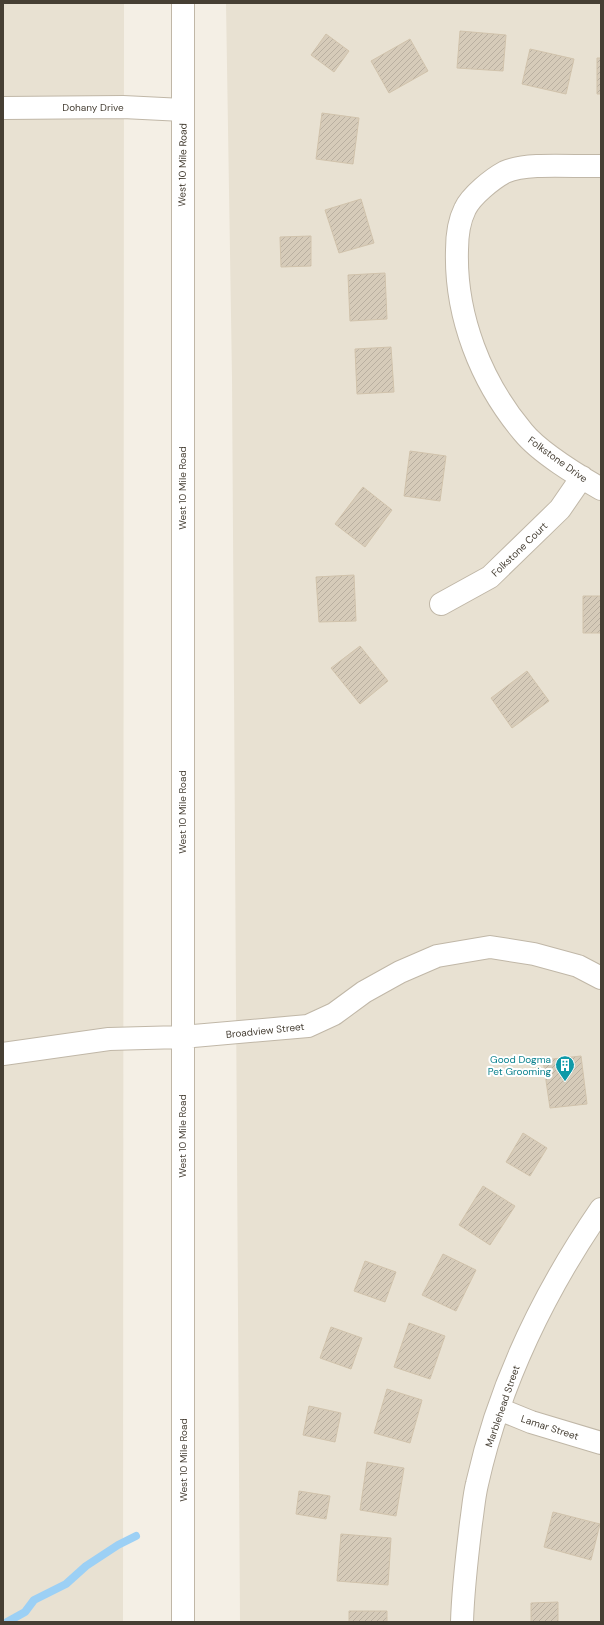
<svg xmlns="http://www.w3.org/2000/svg" width="604" height="1625" font-family="'DM Sans',sans-serif">
	<defs>
		<pattern id="building-hatch" width="6" height="6" patternUnits="userSpaceOnUse"><rect width="6" height="6" fill="#d6cbb9"/><path d="M-1 1l2-2M0 6l6-6M5 7l2-2" fill="none" stroke="#b9afa0"/></pattern>
	</defs>
	<rect width="100%" height="100%" fill="#f4efe5"/>
	<path fill="#e8e1d2" d="M3,3h121l-1,1619h-120z
		M226,3h375v1619h-361l-8,-1245z"/>
	<g fill="none" stroke-linecap="round" stroke-linejoin="round">
		<path stroke="#9cd0f5" stroke-width="8" d="M7,1622l18,-10 9,-12 32,-16 20,-18 32,-21 18,-9"/>
	</g>
	<path fill="url(#building-hatch)" stroke="#d1c3ac" d="M460,31l46,4 -3,36 -46,-3z
		M326,34l23,17 -15,21 -23,-17z
		M410,39l18,32 -39,22 -18,-32z
		M530,49l44,10 -8,35 -44,-10z
		M597,58h4v36h-4z
		M322,113l37,5 -6,46 -37,-5z
		M361,199l13,44 -35,10 -14,-43z
		M311,236v30l-30,1 -1,-30z
		M385,273l2,46 -37,2 -2,-46z
		M391,347l3,45 -37,2 -2,-45z
		M410,451l36,5 -6,45 -36,-5z
		M363,487l29,23 -27,37 -30,-23z
		M354,575l2,46 -37,1 -3,-45z
		M583,596h18v37h-18z
		M360,646l28,35 -28,23 -29,-36z
		M527,671l22,30 -37,27 -21,-30z
		M581,1056l6,48 -37,4 -7,-48z
		M523,1133l24,15 -17,28 -24,-14z
		M483,1186l32,20 -25,39 -31,-20z
		M443,1254l33,16 -20,41 -34,-16z
		M365,1261l31,11 -11,30 -31,-11z
		M409,1323l36,13 -15,43 -36,-12z
		M331,1327l31,11 -11,31 -31,-11z
		M387,1389l35,11 -12,43 -36,-10z
		M309,1406l32,7 -6,29 -32,-7z
		M367,1462l37,6 -8,48 -36,-6z
		M299,1491l31,5 -4,23 -30,-5z
		M553,1512l47,12 -9,36 -47,-13z
		M341,1534l50,4 -3,47 -51,-4z
		M558,1602v20h-27v-19z
		M349,1611h38v11h-38z"/>
	<g fill="none" stroke-linecap="round" stroke-linejoin="round">
		<g stroke="#c0b7a7" stroke-width="24">
			<path id="minor" d="M3,108l120,-1 60,3
				M601,166c-26,1 -74,-4 -96,6 -13,7 -34,24 -40,37 -6,12 -8,28 -8,41 -2,66 24,132 66,182 17,21 54,43 78,57
				M441,604l49,-27 70,-68 22,-32
				M3,1054l106,-15 73,-2 126,-11 26,-12 30,-22 36,-20 37,-16 53,-9 44,7 44,12 23,12
				M499,1409l32,13 70,21
				M183,1622v-1619
				M462,1622c1,-34 5,-66 9,-99 2,-13 3,-27 6,-39 22,-99 67,-192 124,-275"/>
		</g>
		<use href="#minor" stroke="#fff" stroke-width="22"/>
	</g>
	<defs>
		<g id="building-pin" transform="scale(1)"><path d="M0 17L-7.5 6A9.5 9.5 0 1 1 7.5 6Z" fill="#0f9aa8" stroke="#fff"/><path d="M-4-6H4V6H1V3H-1V6H-4ZM-2.5-4.3h1.7v1.8h-1.7ZM.8-4.3h1.7v1.8H.8ZM-2.5-1h1.7V.8h-1.7ZM.8-1h1.7V.8H.8Z" fill="#fff"/></g>
	</defs>
	<g fill-rule="evenodd">
		<use href="#building-pin" x="565" y="1065"/>
	</g>
	<g text-anchor="middle" stroke-width="4" stroke-linejoin="round" paint-order="stroke">
		<g font-size="10" fill="#463f34" stroke="#fff">
			<text x="93" y="111">Dohany Drive</text>
			<text transform="translate(182 165) rotate(-89)" y="4">West 10 Mile Road</text>
			<text transform="translate(558 459) rotate(36)" y="4">Folkstone Drive</text>
			<text transform="translate(182 488) rotate(-90)" y="4">West 10 Mile Road</text>
			<text transform="translate(519 549) rotate(-44)" y="4">Folkstone Court</text>
			<text transform="translate(182 812) rotate(-90)" y="4">West 10 Mile Road</text>
			<text transform="translate(265 1030) rotate(-6)" y="4">Broadview Street</text>
			<text transform="translate(182 1136) rotate(-90)" y="4">West 10 Mile Road</text>
			<text transform="translate(502 1406) rotate(-71)" y="4">Marblehead Street</text>
			<text transform="translate(550 1427) rotate(18)" y="4">Lamar Street</text>
			<text transform="translate(183 1460) rotate(-90)" y="4">West 10 Mile Road</text>
		</g>
		<g font-size="10" fill="#0d838f" stroke="#fff" text-anchor="end">
			<text x="551" y="1063">Good Dogma<tspan x="551" dy="12">Pet Grooming</tspan></text>
		</g>
	</g>
	<rect width="604" height="1625" fill="none" stroke="#463f34" stroke-width="8"/>
</svg>
